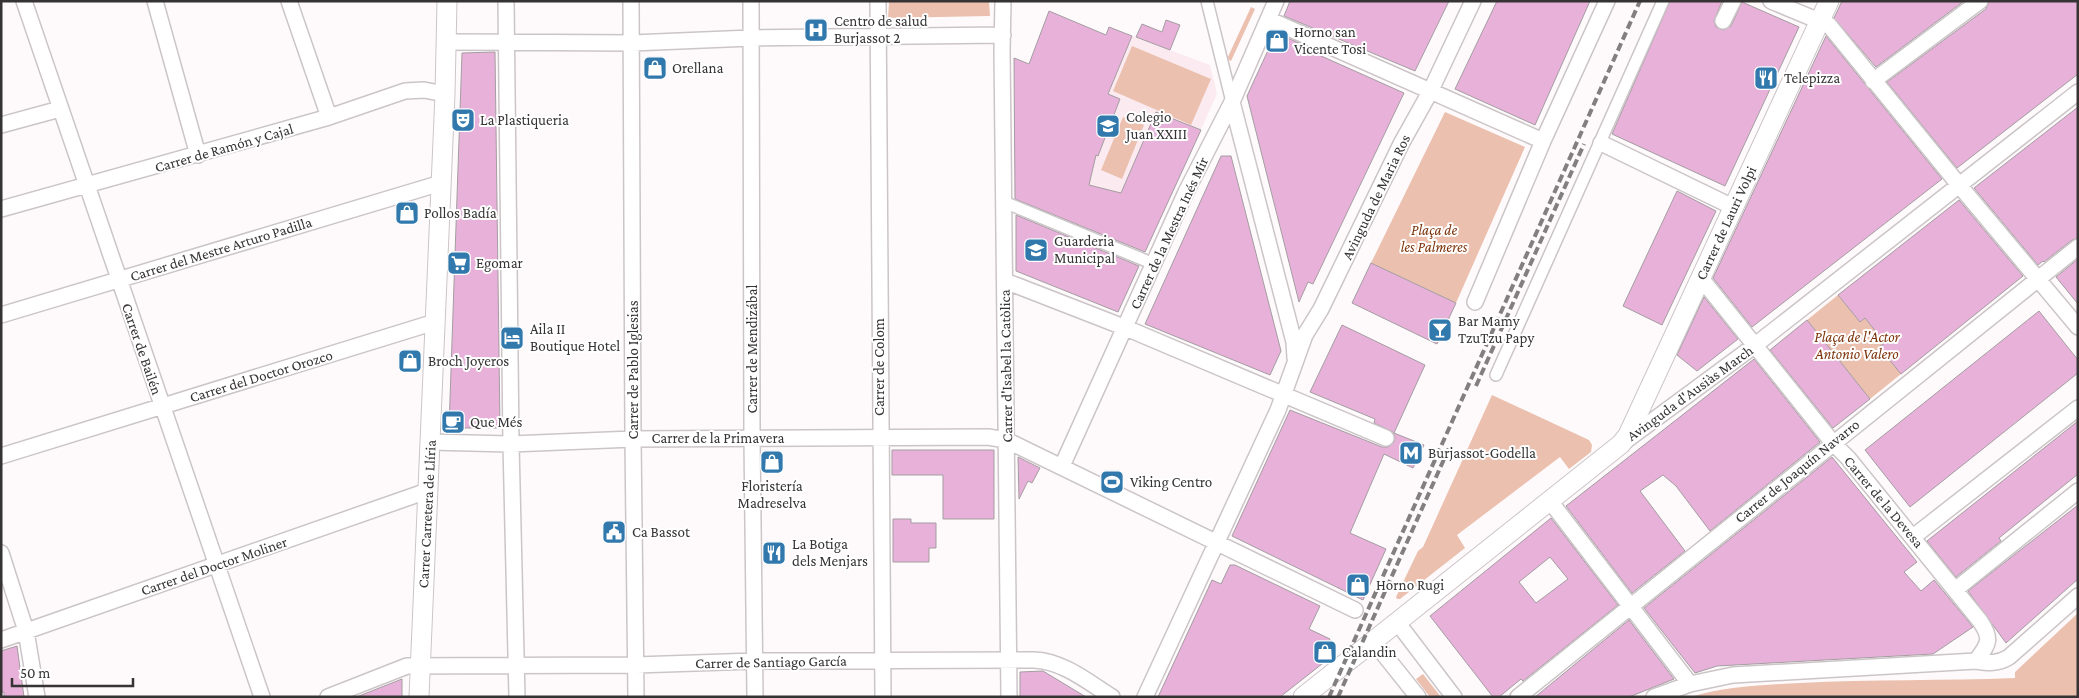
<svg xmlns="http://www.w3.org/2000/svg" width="2079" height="698" font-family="'Crimson Pro',serif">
	<rect width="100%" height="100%" fill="#fefafb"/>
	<path fill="#fbebf0" d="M1132,36l78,29 7,29 -55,122 -147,-39 -1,-119 94,36z"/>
	<path fill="#ebc0ae" d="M889,1h100l1,15 -102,2z
		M1251,7l4,2 -24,52 -4,-2z
		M1132,46l79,33 -20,46 -78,-34z
		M1445,112l80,35 -69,156 -85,-40z
		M1123,117l21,8 -22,54 -21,-9z
		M1838,295l22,27 5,-4 20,25 -5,4 21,27 -31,25 -63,-79z
		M1492,395l97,45 3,5 -1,7 -22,17 -9,-12 -103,78 8,13 -65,51h-3l-1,-2 22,-46 5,-4z
		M2078,613v84h-387c36,-11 72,-12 109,-14 72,-4 143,-2 215,-5v-6z
		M1423,674l18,23h-11l-14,-18z"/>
	<path fill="#e8b1da" stroke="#a39da1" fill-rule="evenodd" d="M1290,1h159l-34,70 -131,-55z
		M1497,1h93l-55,124 -80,-36z
		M1670,1h52l-8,20 2,6 7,3 8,-4 11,-24 57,25 -74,159 -113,-52z
		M1842,1h122l-88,66 -42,-49z
		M1989,1h89v73l-121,94 -70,-86 99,-73z
		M1049,11l57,24 3,-8 23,9 -24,58 12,5 -22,57 -2,-1 -7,30 32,8 35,-81 45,18 -56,122 -130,-53 -1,-141 15,6z
		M1166,20l14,5 -10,25 -34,-13 6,-13 20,8z
		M1276,33l44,19 -1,3 85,38 -91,191 -5,-2 -9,20 -52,-206z
		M1826,36l116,143 -190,148 -39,-49z
		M495,52l5,376h-51l13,-375z
		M2078,107v131l-6,2 -28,22 -1,-1 -5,4 -64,-77z
		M1221,156h10l50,195 -11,24 -125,-51z
		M1677,191l39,20 -54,114 -39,-19z
		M1959,200l64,76 -122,98 -22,-27 6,-4 -20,-25 -5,4 -22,-27z
		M1016,215l123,51 -21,46 -102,-41z
		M2078,259v45l-22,-27z
		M1371,263l85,40 -19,41 -85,-41z
		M1704,297l34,42 -41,32 -20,-16z
		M2039,311l39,49v13l-168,134 -45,-57z
		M1807,320l63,79 -37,29 -63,-78z
		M1342,325l83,40 -31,68 30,12 -11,23 -29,-14 -34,79 36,16 -23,51 -131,-64 58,-126 92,37h6l6,-5 1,-5 -2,-5 -19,-9 1,-4 -65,-27z
		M1754,359l66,83 -110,89 -34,-45 -13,-11 -23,16 45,60 -53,42 -66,-87z
		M2078,421v53l-79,64 2,3 -45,36 -29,-36z
		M892,450h102v69h-51v-44h-51z
		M1018,457l22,11 -8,15 -4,-2 -9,18z
		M1832,457l85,105 -13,10 17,19 13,-11 39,47 -40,27 -216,12 -22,7 -51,-65z
		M2078,505v74l-72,64 -38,-52z
		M1551,518l67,87 -95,76 -2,-2 -22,18h-6l-63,-81zM1550,557l18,22 -32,24 -17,-21z
		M893,519h18v4h25v25h-7v14h-36z
		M1230,565h5l85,41 -11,23 21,10 -9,19 6,2 -47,37h-122l54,-117 9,4z
		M1629,620l45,59 -45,18h-94z
		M17,646l7,51h-20v-5h-3v-41z
		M1043,671l43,26h-66v-25z
		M402,679v18h-43v-1z"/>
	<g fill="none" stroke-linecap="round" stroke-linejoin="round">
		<g stroke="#ccc5c7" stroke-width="14">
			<path id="pedestrian" d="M1207,1l25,101
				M1004,202l150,62
				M1496,375l167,-374"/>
		</g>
		<g stroke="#ccc5c7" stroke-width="18">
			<path id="minor" d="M24,1l238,696
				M155,1l43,154
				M289,1l40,116
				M506,1l5,443 6,253
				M631,1l2,438 3,258
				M751,1l1,437 3,259
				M878,1l5,696
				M1003,1l-1,50 7,646
				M1771,1l58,24 130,160 119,142
				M1268,19l275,122
				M1723,21l10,-20
				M446,42l186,1 119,-5 252,-3
				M1873,81l107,-80
				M1232,102l62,240 1,16
				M1,125l59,-16
				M1601,143l132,64
				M1,209l328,-92 76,-26 19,-1 21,4
				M1700,277l133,166 15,15 132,163c13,19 8,23 -4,40
				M1005,281l121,47 260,110
				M1475,302l68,-161 64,-140
				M1,315l440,-132
				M430,442l81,2 122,-5 355,-2 18,3 349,170
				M1624,442l130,-96 324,-254
				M1,456l434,-134
				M1062,466l124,-274 46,-90 44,-101
				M1550,501l140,183
				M1913,537l165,-129
				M1,553l25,78 11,66
				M1955,590l123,-99
				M1397,622l57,75
				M1,640l426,-149
				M1374,642l44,55
				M328,697l79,-31 229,-1 119,-4 279,-1c29,1 54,22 78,37
				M1145,697l133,-287 27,-75 16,-26 80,-165 29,-52 43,-91
				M1518,697l560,-450
				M1654,697l36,-13 43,-9 243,-14c13,2 22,3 33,-4l69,-61"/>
		</g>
		<g stroke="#ccc5c7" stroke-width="21">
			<path id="tertiary" d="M419,697l26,-603 2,-93
				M1303,697l318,-253 7,-9 201,-434"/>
		</g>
		<use href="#pedestrian" stroke="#fff" stroke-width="11"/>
		<use href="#minor" stroke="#fff" stroke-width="15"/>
		<use href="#tertiary" stroke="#fff" stroke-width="19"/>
		<path stroke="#827f80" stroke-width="4" stroke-dasharray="8 4" stroke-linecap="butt" d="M1476,386l108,-242
			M1329,697l311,-696
			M1338,697l111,-249"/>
	</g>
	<defs>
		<g id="hospital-square" transform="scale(1.25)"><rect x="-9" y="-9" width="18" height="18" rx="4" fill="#3179ad" stroke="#fff"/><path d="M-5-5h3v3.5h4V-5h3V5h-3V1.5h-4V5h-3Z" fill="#fff"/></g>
		<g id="shop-square" transform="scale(1.25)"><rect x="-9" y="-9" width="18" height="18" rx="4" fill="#3179ad" stroke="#fff"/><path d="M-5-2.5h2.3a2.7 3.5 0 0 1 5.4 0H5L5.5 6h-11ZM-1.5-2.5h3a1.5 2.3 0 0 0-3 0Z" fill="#fff"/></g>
		<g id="restaurant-square" transform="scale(1.25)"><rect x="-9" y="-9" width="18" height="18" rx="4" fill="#3179ad" stroke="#fff"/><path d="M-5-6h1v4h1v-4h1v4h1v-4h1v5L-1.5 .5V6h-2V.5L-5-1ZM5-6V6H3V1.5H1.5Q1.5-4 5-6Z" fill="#fff"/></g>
		<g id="theatre-square" transform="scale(1.25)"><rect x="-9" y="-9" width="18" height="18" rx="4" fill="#3179ad" stroke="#fff"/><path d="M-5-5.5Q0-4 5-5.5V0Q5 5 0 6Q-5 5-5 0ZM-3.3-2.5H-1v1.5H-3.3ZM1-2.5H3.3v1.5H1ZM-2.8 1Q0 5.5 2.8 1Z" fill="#fff"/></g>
		<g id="school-square" transform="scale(1.25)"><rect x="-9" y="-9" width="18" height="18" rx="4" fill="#3179ad" stroke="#fff"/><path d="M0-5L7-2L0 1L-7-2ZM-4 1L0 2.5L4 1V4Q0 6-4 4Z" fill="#fff"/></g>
		<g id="supermarket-square" transform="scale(1.25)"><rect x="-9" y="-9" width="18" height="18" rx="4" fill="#3179ad" stroke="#fff"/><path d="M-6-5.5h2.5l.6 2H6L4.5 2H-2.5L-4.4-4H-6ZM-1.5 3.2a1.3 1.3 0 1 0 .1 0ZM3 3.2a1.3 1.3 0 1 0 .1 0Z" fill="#fff"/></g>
		<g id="bar-square" transform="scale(1.25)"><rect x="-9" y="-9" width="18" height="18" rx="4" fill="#3179ad" stroke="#fff"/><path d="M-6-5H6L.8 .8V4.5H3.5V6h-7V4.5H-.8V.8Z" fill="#fff"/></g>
		<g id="hotel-square" transform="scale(1.25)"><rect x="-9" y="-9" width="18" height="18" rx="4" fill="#3179ad" stroke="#fff"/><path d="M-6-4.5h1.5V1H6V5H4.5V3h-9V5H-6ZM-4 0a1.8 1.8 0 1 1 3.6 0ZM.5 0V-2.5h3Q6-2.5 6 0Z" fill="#fff"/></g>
		<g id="cafe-square" transform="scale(1.25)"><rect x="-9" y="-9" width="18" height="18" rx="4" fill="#3179ad" stroke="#fff"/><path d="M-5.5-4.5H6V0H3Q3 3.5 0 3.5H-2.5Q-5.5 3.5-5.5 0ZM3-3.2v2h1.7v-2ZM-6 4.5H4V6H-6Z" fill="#fff"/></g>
		<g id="metro-square" transform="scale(1.25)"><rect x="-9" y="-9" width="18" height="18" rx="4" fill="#3179ad" stroke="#fff"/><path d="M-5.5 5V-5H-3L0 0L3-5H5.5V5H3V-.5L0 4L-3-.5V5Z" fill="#fff"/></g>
		<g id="stadium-square" transform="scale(1.25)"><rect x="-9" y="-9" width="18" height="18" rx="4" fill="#3179ad" stroke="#fff"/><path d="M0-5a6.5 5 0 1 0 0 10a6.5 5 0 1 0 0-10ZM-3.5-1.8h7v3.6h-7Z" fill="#fff"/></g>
		<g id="civic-square" transform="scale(1.25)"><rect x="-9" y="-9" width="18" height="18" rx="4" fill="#3179ad" stroke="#fff"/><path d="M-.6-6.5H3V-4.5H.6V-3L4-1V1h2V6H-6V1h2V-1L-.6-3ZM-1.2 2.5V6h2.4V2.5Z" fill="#fff"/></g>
	</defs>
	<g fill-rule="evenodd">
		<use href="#hospital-square" x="816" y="30"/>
		<use href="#shop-square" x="1277" y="41"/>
		<use href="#shop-square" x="655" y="68"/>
		<use href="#restaurant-square" x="1766" y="78"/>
		<use href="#theatre-square" x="463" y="120"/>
		<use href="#school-square" x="1108" y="126"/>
		<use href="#shop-square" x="407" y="213"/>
		<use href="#school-square" x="1036" y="250"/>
		<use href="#supermarket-square" x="459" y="263"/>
		<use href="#bar-square" x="1440" y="330"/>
		<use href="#hotel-square" x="512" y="338"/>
		<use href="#shop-square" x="410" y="361"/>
		<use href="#cafe-square" x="453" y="422"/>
		<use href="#metro-square" x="1411" y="453"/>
		<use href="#shop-square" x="772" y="462"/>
		<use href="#stadium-square" x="1112" y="482"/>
		<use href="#civic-square" x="614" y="532"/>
		<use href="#restaurant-square" x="774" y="553"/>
		<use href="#shop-square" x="1358" y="585"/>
		<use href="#shop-square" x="1325" y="652"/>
	</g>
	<g text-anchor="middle" stroke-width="4" stroke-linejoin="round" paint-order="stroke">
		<g font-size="15" fill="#353333" stroke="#fff" text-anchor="start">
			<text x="834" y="26">Centro de salud<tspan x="834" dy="17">Burjassot 2</tspan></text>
			<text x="1294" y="37">Horno san<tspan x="1294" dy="17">Vicente Tosi</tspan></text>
			<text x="672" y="73">Orellana</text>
			<text x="1784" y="83">Telepizza</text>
			<text x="1126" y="122">Colegio<tspan x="1126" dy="17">Juan XXIII</tspan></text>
			<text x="480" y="125">La Plastiqueria</text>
			<text x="424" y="218">Pollos Badía</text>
			<text x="1054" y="246">Guarderia<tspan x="1054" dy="17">Municipal</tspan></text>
			<text x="476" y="268">Egomar</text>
			<text x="1458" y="326">Bar Mamy<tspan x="1458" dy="17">TzuTzu Papy</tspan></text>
			<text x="530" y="334">Aila II<tspan x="530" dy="17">Boutique Hotel</tspan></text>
			<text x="428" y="366">Broch Joyeros</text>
			<text x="470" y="427">Que Més</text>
			<text x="1428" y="458">Burjassot-Godella</text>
			<text x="1130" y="487">Viking Centro</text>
			<text x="772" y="491" text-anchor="middle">Floristería<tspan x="772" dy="17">Madreselva</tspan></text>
			<text x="632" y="537">Ca Bassot</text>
			<text x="792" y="549">La Botiga<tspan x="792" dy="17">dels Menjars</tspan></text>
			<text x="1376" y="590">Horno Rugi</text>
			<text x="1342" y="657">Calandin</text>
		</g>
		<g font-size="15" fill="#353333" stroke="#fff">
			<text transform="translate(224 148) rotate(-16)" y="5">Carrer de Ramón y Cajal</text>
			<text transform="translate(1376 197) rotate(-64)" y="5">Avinguda de Maria Ros</text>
			<text transform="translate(1726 223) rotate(-65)" y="5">Carrer de Lauri Volpi</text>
			<text transform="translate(1169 233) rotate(-65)" y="5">Carrer de la Mestra Inés Mir</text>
			<text transform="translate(221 249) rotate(-17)" y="5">Carrer del Mestre Arturo Padilla</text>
			<text transform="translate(142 349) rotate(71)" y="5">Carrer de Bailén</text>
			<text transform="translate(752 349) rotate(-90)" y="5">Carrer de Mendizábal</text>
			<text transform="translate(1006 366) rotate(-91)" y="5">Carrer d'Isabel la Catòlica</text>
			<text transform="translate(879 367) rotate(-90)" y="5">Carrer de Colom</text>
			<text transform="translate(633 370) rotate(-90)" y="5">Carrer de Pablo Iglesias</text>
			<text transform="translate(261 376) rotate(-17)" y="5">Carrer del Doctor Orozco</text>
			<text transform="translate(1690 393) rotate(-36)" y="5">Avinguda d'Ausiàs March</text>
			<text x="718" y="443">Carrer de la Primavera</text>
			<text transform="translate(1797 471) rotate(-39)" y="5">Carrer de Joaquín Navarro</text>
			<text transform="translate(1884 502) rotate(50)" y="5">Carrer de la Devesa</text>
			<text transform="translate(427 514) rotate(-87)" y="5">Carrer Carretera de Llíria</text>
			<text transform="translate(214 566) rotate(-19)" y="5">Carrer del Doctor Moliner</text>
			<text transform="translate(771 662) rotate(-1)" y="5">Carrer de Santiago García</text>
		</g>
		<g font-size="15" font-style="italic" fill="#7d330a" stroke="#fff">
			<text x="1434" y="235">Plaça de<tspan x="1434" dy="17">les Palmeres</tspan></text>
			<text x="1857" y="342">Plaça de l'Actor<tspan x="1857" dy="17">Antonio Valero</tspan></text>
		</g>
	</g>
	<rect width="2079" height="698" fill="none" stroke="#353333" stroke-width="5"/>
	<path d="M12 678v8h121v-8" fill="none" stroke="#353333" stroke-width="2.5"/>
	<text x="20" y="678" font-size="15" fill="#353333" stroke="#ffffff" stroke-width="4" paint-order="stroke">50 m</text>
</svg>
